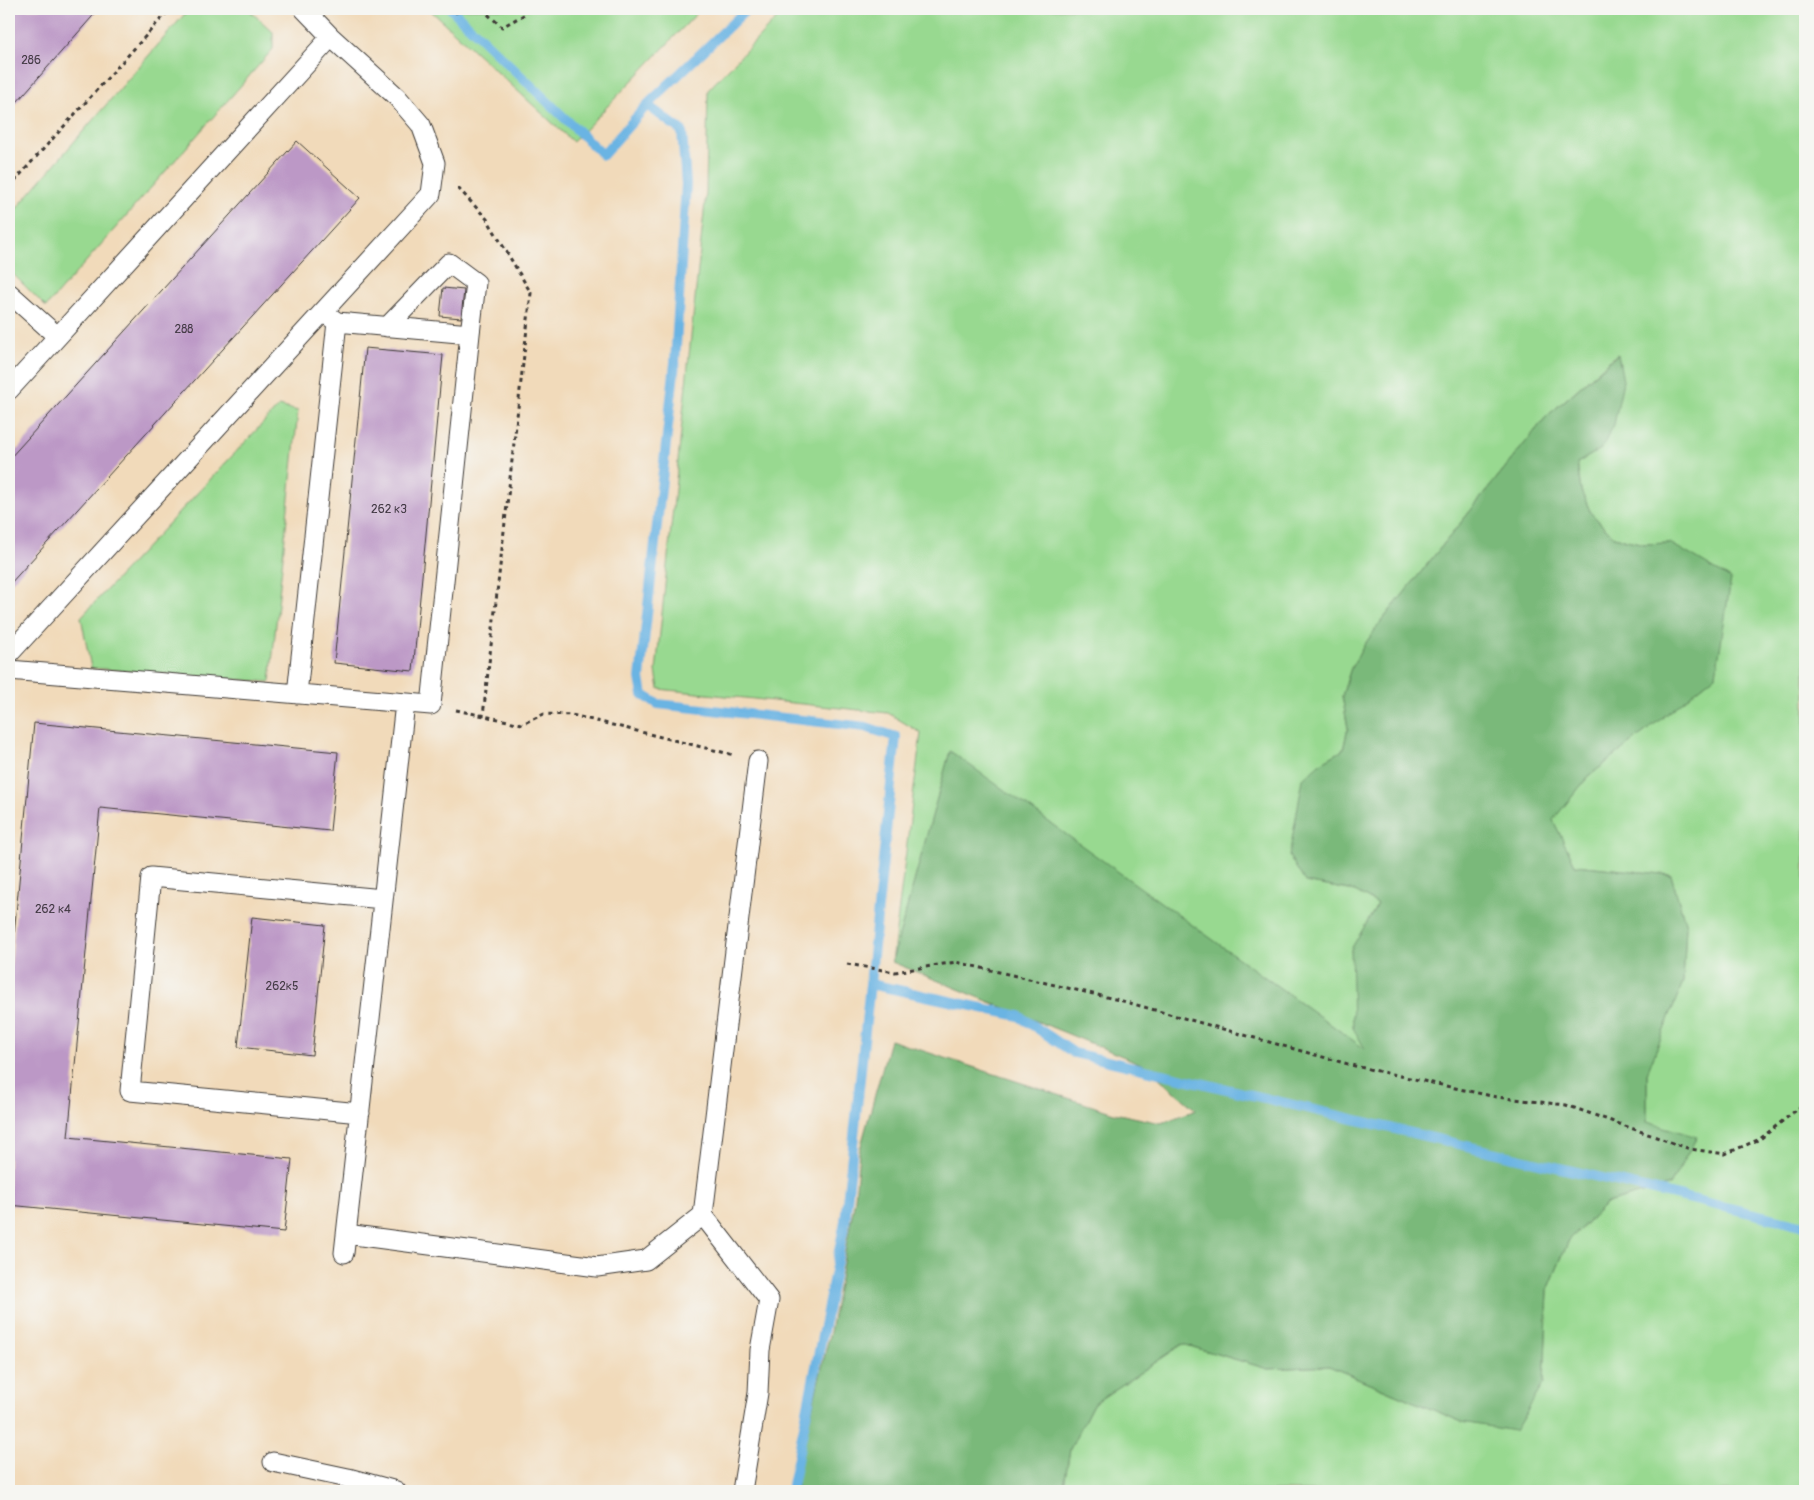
<svg xmlns="http://www.w3.org/2000/svg" width="1814" height="1500" font-family="Pangolin,sans-serif">
	<rect width="100%" height="100%" fill="#f6f6f2"/>
	<filter id="ink" filterUnits="userSpaceOnUse"><feTurbulence type="fractalNoise" baseFrequency=".02" numOctaves="2"/><feDisplacementMap in="SourceGraphic" scale="10" xChannelSelector="R" yChannelSelector="G"/><feConvolveMatrix kernelMatrix="1 2 1 2 8 2 1 2 1" color-interpolation-filters="sRGB"/></filter>
	<filter id="wash" filterUnits="userSpaceOnUse"><feTurbulence type="fractalNoise" baseFrequency=".0096" numOctaves="4" result="noise"/><feDisplacementMap in="SourceGraphic" scale="20" xChannelSelector="R" yChannelSelector="G"/><feGaussianBlur stdDeviation="1.12" result="paint"/><feColorMatrix in="noise" values="0 0 0 0 0 0 0 0 0 0 0 0 0 0 0 0 0 1.4 0 .05"/><feComposite in="paint" operator="in"/></filter>
	<g filter="url(#wash)">
		<rect width="100%" height="100%" fill="#f1daba"/>
		<path fill="#98d990" stroke="#5a7a56" d="M189,9h59l25,23v17l-227,258 -37,-37v-53z
			M429,9h272l-128,133z
			M786,9h1019v1482h-742l7,-42 23,-45 90,-60 85,25 61,-3 133,56 82,-39 4,-93 21,-50 38,-37 63,-18 26,-47 -49,-15v-50l36,-92 3,-55 -15,-51 -96,-10 -23,-45 36,-43 128,-102 -46,-132 -26,1 -30,-7 -23,-24 -10,-22 -4,-28 24,-14 16,-95 -71,63 -166,206 -15,21 -14,24 -9,28 6,32 -5,22 -24,14 -14,118 50,9 23,13 -27,46 15,100 -416,-298 -58,210 29,-229 -33,-20 -229,-24 -3,-18 50,-478 2,-103z
			M279,406l19,5 -28,271 -179,-14 -10,-51z"/>
		<path fill="#7ab97a" stroke="#4b6a4b" d="M1618,354l5,27 -9,44 -13,24 -24,14 4,28 10,22 23,24 30,7 26,-1 61,36 -15,96 -128,102 -35,43 22,45 96,10 15,51 -3,56 -36,91v49l50,15 -27,48 -63,18 -38,37 -21,50 -4,93 -29,48 -53,-9 -133,-56 -61,3 -85,-25 -90,60 -23,45 -7,42h-266v-17l33,-142 25,-133 4,-46 31,-113 224,73 47,10 35,-13 -52,-45 -252,-103 58,-211 415,298 -12,-21 -2,-79 27,-45 -23,-13 -50,-9 -16,-26 14,-77 16,-15 24,-14 5,-22 -6,-32 9,-28 14,-24 15,-21 166,-206z"/>
		<g fill="none" stroke-linecap="round" stroke-linejoin="round">
			<path stroke="#6bb4e3" stroke-width="10" d="M451,9l152,146 44,-50 100,-96
				M647,105l35,26 4,53 -11,179 -35,315 3,17 15,9 208,23 30,10 -26,247 149,32 55,37 731,173
				M791,1491l54,-270 25,-237"/>
		</g>
		<g id="blocks">
			<path fill="#bc98c6" d="M9,9h90l-90,102z
				M297,141l63,57 -351,387v-126z
				M443,288l21,2 -3,28 -21,-2z
				M365,348l78,7 -30,316 -79,-8z
				M34,723l304,29 -8,79 -230,-23 -32,329 224,22 -8,73 -275,-27v-217z
				M252,917l73,8 -13,130 -74,-8z"/>
		</g>
	</g>
	<g filter="url(#ink)">
		<use href="#blocks" fill-opacity="0" stroke="#3c3834" stroke-width="1"/>
		<g fill="none" stroke-linecap="round" stroke-linejoin="round">
			<g stroke="#3c3834" stroke-width="21">
				<path id="service" d="M9,293l48,43
					M387,327l62,-64 27,20 -6,51
					M9,390l322,-353
					M9,654l422,-460 4,-31 -14,-38 -24,-28 -66,-60 -27,-28
					M9,670l422,35 39,-371 -133,-12 -14,-10
					M297,694l40,-372
					M360,1113l-230,-22 21,-214 232,22
					M703,1215l66,85 -9,50 -2,43 -16,98
					M346,1234l251,33 49,-7 57,-45 55,-454
					M344,1253l61,-550
					M273,1462l75,16 48,13"/>
			</g>
			<path stroke="#3c3834" stroke-width="3" stroke-dasharray="4 4" stroke-linecap="butt" d="M482,9l20,18 25,-14 2,-4
				M455,13l9,-4
				M9,187l161,-178
				M458,188l29,31 44,74 -48,423
				M456,710l66,14 22,-10 28,1 162,40
				M847,964l48,8 61,-10 163,38 236,66 141,31 70,8 124,44 35,5 35,-15 45,-36"/>
			<use href="#service" stroke="#fff" stroke-width="19"/>
		</g>
	</g>
	<g text-anchor="middle" stroke-width="4" stroke-linejoin="round" paint-order="stroke">
		<g font-size="12" fill="#443b46">
			<text x="31" y="64">286</text>
			<text x="184" y="333">288</text>
			<text x="389" y="513">262 к3</text>
			<text x="53" y="913">262 к4</text>
			<text x="282" y="990">262к5</text>
		</g>
	</g>
	<rect width="1814" height="1500" fill="none" stroke="#f6f6f2" stroke-width="30"/>
</svg>
